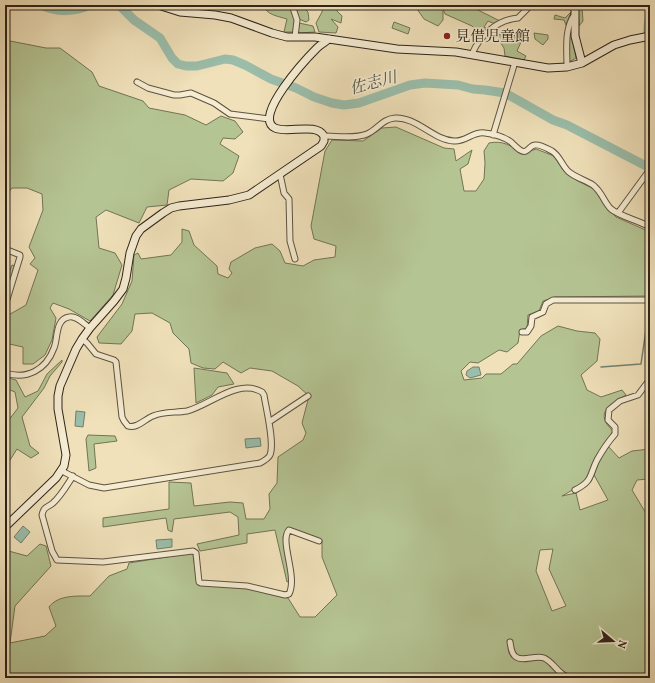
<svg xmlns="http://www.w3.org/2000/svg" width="655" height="683" font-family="Vollkorn,'Noto Serif JP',serif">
	<rect width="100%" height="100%" fill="#f0e1ba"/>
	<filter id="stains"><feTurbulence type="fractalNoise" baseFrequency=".005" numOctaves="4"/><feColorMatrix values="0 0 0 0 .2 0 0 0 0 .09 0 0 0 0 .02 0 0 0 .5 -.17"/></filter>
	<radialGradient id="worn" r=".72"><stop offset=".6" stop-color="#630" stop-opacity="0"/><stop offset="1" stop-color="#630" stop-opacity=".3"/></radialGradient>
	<path fill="#b5c493" stroke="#727456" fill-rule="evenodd" d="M263,5c10,0 18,4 28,4l4,10 -2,13h-9l3,-13c-10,-3 -20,-4 -24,-14z
		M297,5h4l7,7 1,8 -3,2 -7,-3 -4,-13z
		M323,5h12l2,6 5,5 -1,7 -10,-4 7,8 -2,6 -17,-1 -3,-9 6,-11z
		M403,5h71l2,4 24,12 -5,3 -7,-3 -4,6 4,2 -7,6 -9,-9 -27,-12 -2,-5v11l-5,6 -14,-7 -7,-10z
		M578,7l4,1 1,13 -4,5z
		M571,12l-5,13 -2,-5 -10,-1 1,-4 10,3z
		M394,22l16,6 -2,6 -16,-6z
		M299,23l14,3 2,6 -17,1z
		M572,27v10l4,21 -7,4v-27z
		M510,31l11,11 -4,9 9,5 -2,4 -19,-4 -1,-8 -8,-12z
		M534,33l14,2v4l-5,6 -8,-6z
		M5,40l41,8h14l32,24 7,14 44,15 6,7 36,7 21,10 15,-9 14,5 8,11 -8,7 -12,-1 -3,6 19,12 -6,17 -10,8 -32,-2 -22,11 -2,15 -20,2 -8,16 -33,-13 -10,7 3,31 16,5 7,12 -9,30 -23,26 -21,-12 -16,-6 -3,5 6,10 -4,22 -7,15 -12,9h-10v-17l-18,-4v-26l21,-12 12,-35 -8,-6 5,-6 -6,-11 14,-37 -1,-16 -15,-6h-15l-7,9z
		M396,127l48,21 10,1 2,12 16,-11 -4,14 -8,5 4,22h12l8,-12 1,-16 -1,-12 5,-8c14,-3 22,3 34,10l13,-4 18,7 9,14 15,11 16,8 11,16 11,12 34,15v64l-95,1 -12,4 -4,10 -11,4 -1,13 -7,2 -2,13 -11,9 -8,-2 -21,13 -8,-1 -9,9 3,9 18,-2 4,-4h15l12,-10h4l24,-28 17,-10 19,5 18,2 5,6 -3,22 -16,14 6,15 14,7 21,-7 4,5c-17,10 -32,18 -13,36l-18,28 -6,16 -6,9 -21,12 14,-3 4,17 28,-10 -14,-25 4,-12 10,-17 11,12 13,-7 18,-2v31l-2,-1 -11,1 -5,10 18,30v158h-602l-5,-2 -8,2h-30v-128l22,6 13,-12 6,2 5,20 -36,40 -5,37 35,-7 11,-10 -7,-19c9,-12 27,-11 41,-11l19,-20 18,-7 2,-6 62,-10 2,2 5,30 48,3 42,10 12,19h15l22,-22 -15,-38v-17l-31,-12 -8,9 8,43 -4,2 -12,-52 -28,4v9l-47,8 -3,-7 42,-9 -1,-18 -8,-5 -56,7 -2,13 -4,-2 -2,-12 -63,9v-9l66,-9v-27l22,1 3,23 36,-4 13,1 3,16h18l6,-10 -1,-15 8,-11 1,-26 25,-17 3,-7 -4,-10 7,-27 -11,-10 -26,-15 -22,-3 -9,5 -18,-11 -8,7 -12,-1 -12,-5 -2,-14 -16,-16 -3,-10 -18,-10 -17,1 -3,17 -11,13 -22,-1 -2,-6 25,-33 10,-23 2,-26 4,-2 3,6 30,-4 11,-13v-13l7,2 5,14 23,21 1,8 10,4 4,-5 -3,-4 2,-7 24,-14 17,-4 8,7 5,12 18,3 11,-6 21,-3 1,-11 -22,-7 -3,-13 14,-75 7,-11 31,1 19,-13zM553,549l-4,20 17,37 -14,5 -16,-40 4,-21z
		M12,265l4,1 -8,23h-3v-6z
		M62,360v2l-12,14 -6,12 -22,29 8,29 9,7 -8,5 -14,-9 -12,19v-43l13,-17 -3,-16 -10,-4v-11l11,3 9,17 13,-6 9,-17z
		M194,368l33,5 7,11 -16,3 -6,8 -16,8z
		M88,435l27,1 2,5 -23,3 2,24 -7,3 -3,-32z"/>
	<path fill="#9bbeab" stroke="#6f8071" d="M473,367h6l2,8 -11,3 -4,-3 1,-4z
		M76,411l9,1 -2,15 -8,-1z
		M260,438l1,8 -15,2 -1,-9z
		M23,526l7,6 -9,11 -7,-6z
		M172,539v8l-15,2 -1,-9z"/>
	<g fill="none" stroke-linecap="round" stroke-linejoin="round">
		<path stroke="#6f8071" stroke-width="1.5" d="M601,367l40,-3 9,-62"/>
		<path stroke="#9bbeab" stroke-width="9" d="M41,5c16,8 34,7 49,0
			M119,5l15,15 26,18 12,20 6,6 8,2h11l28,-7 8,1 12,5 26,14 25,9 18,9 18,6 12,2 15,-2 51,-18 15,-2 33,2 15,4 12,1 20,3 48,27 14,5 83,43
			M650,15c-3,11 -3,21 0,31"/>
		<g stroke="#5e5241" stroke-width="7">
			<path id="street" d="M292,5l5,15 -2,17
				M472,54c8,-19 25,-34 46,-36l13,-13
				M567,67c0,-17 -3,-39 8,-53
				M137,82l11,6 26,7h6l11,-2 23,10 16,11 39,5
				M493,135l22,-73
				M324,136c13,0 31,3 43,-2 10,-4 15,-15 28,-16 22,-1 38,22 59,23 12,1 19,-10 31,-8 9,1 19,4 26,9 3,3 6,6 9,8 8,5 9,-5 15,-5 5,-1 13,4 17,6 8,5 10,15 17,21 7,6 17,8 24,13 9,7 11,17 18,24 8,7 29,12 39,18
				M280,174l4,19 5,6 1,42 5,18
				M618,213l30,-41
				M5,249l15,6v2l-15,49
				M522,332h5l4,-6 1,-9 11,-5 3,-8 7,-4h97
				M5,373c22,7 41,-3 49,-25 4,-9 1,-29 15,-31 7,-2 15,7 21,11
				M269,422l39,-26
				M62,471l27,14 15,3 156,-25c4,-2 8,-4 10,-8 5,-12 -4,-46 -6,-60l-2,-3c-24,-14 -52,13 -75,19 -11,2 -23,0 -34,5 -8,3 -16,13 -25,10l-4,-5 -2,-4 -6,-55 -2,-2 -18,-6 -9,-11 -5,-4
				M73,476c-6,9 -12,20 -20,27 -6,5 -9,3 -11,12l10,36 5,9 46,2 90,-11 3,2 3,29 2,1 46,3 38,9 4,-1c9,-18 -10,-53 0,-64l30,11
				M575,490c18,-9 14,-14 22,-30 5,-9 11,-18 18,-26v-7l-7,-7 1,-10 11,-9 18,-6 9,-12 3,1
				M510,642c1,5 1,12 6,15 7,5 19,-2 28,1 7,3 11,10 17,15 3,3 7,4 11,5
				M601,678h5"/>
		</g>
		<g stroke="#2e2319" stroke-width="9">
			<path id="secondary" d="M158,5l22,7 35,3 16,3 41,15 15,4h28l82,12 59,3 92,16 19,-1 15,-4 32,-18 16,-5 20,-4
				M575,5v31l7,27
				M5,527l51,-49 8,-12 2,-11 -8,-46v-13l2,-10 16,-37 6,-10 8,-11 24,-27 9,-12 3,-11 4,-25 6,-17 5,-7 22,-16 8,-5 8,-2 50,-6 20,-5 72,-49 3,-5v-5c-8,-14 -36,-2 -49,-8 -23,-11 32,-70 42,-80 3,-3 8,-6 12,-9"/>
		</g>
		<use href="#street" stroke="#f5ecd2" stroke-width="5"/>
		<use href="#secondary" stroke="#f5ecd2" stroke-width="7"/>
	</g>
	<circle fill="#8f2418" stroke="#f5ecd2" stroke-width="1.5" cx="447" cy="36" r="4"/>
	<g text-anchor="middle" stroke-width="3" stroke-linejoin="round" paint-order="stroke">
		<g font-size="15" fill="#2e2319" stroke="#f5ecd2" text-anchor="start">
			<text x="455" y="41">見借児童館</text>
		</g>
		<g font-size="16" font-style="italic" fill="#4f5245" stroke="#f5ecd2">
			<text transform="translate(373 82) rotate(-15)" y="6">佐志川</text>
		</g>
	</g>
	<rect width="655" height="683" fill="none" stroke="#f0e1ba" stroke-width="20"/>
	<rect x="6" y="6" width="643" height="671" fill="none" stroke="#2e2319" stroke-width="2"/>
	<rect x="10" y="10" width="635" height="663" fill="none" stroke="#2e2319"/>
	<g transform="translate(613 641) rotate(109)" stroke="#f5ecd2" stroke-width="3" paint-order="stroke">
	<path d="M0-3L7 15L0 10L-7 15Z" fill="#2e2319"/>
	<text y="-6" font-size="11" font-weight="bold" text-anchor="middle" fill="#2e2319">N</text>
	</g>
	<rect width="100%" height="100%" filter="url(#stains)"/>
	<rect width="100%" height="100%" fill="url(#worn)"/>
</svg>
